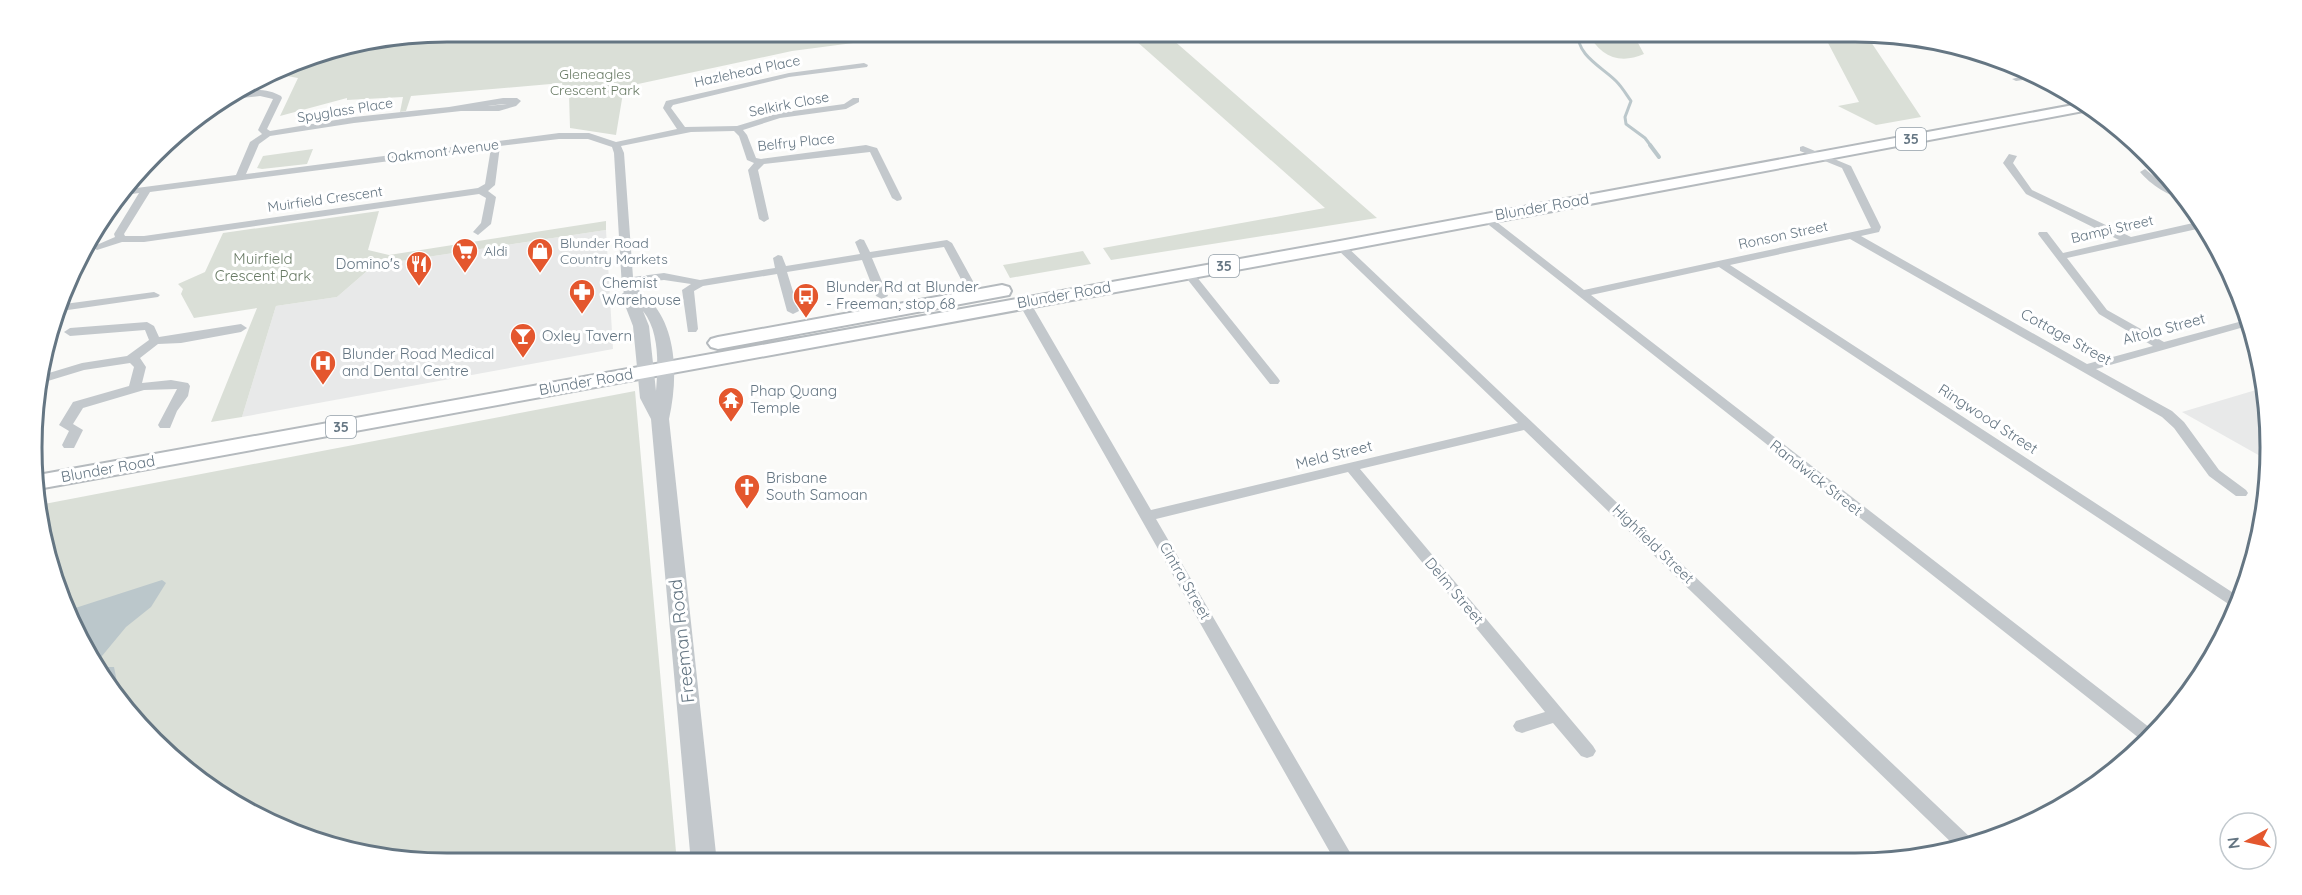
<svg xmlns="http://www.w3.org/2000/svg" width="2302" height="895" font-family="Quicksand,sans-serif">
	<rect width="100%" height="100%" fill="#fafaf8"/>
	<path fill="#e8e9e9" d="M606,230l7,119 -371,68 34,-111 61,-9 37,-32z
		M2266,387l3,74 -87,-49z"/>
	<path fill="#dadfd7" d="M448,32h422l6,8 -84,11 -168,36 -8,48 -46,-7 -1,-34 -5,-1 -2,-10 -151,13 -5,15 -6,1 3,-15 -56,3v-2l-67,18 18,-38 -28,-5 43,-19z
		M1126,32h38l213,186 -266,42 -8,-12 222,-40z
		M1588,32h44l12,22c-25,11 -45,2 -56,-22z
		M1674,32h90l-64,9 -19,-9z
		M1806,32l59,1 56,84 -45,8 -38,-19 21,-4 -32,-61z
		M313,149l-6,15 -45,5 -5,-1 6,-12z
		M379,211l-11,39 21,5 217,-34v9l-232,35 -37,32 -61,9 -34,111 -31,5 46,-114 -63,10 -13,-24 2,-5 -5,-5 27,-12 18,-39z
		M1083,251l8,13 -81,14 -7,-13z
		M635,391l42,472h-230l-107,-14 -76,-28 -69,-43 -94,-100 -38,-71 -23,-78 -1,-24z"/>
	<path fill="#bbc7cb" d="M162,580l4,3 -15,24 -25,20 -29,35 1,5h16l3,15 -6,7 -10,-11 -35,-67z"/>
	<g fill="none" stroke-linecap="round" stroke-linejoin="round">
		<path stroke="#bbc7cb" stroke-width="3" d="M1578,32c-2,23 24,35 38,49 6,6 10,13 15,20l-6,16 1,7 19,14 6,8"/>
		<path stroke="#bbc7cb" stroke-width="4" d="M1650,145l9,12"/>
		<g stroke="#b5babe" stroke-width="4">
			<path id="primary" d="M2084,103l10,6 -754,142 -1302,238v-14l1302,-234z
				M1002,285l7,2 2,4 -2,4 -291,54 -7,-2 -3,-4 3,-4 7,-2z"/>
		</g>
		<path fill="#c3c8cc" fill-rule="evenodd" d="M864,63l4,2 -1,2 -78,10 -116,28 -2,3 14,19 52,-1 42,-13 65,-9 9,-6h6v4l-13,7 -66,9 -37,12 4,5 9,23 5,1 105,-14 11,3 25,50 -1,2 -4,1 -5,-3 -22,-46 -106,12 -6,6 11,49 -5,3 -5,-3 -11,-49 6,-7 -7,-3 -8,-24 -5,-5 -43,1 -70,14 3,7 9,124 31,-4 36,7 75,-12 -2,-10 5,-3 4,1 4,10 74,-12 -5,-12 5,-3 4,1 6,12 77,-12 5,3 22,40 -2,2h-8l-20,-38 -72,11 16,38 -6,3 -6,-3 -14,-36 -75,12 12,39 -6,3 -6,-3 -10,-37 -74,12 -9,5 4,38 -2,3h-8l-6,-42 9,-6 -27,-4 -31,3 1,5 -6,3 -6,-3 -8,-135 -2,-6 -24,-8h-29l-59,7 -5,39 -7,6 8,6 -5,27 -13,11 -5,-3 8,-9 5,-25 -7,-4 -335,48h-22l-25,8 -5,-3 23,-10 -1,-3 25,-41 -15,2 5,-6 107,-14 14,-33 12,-8 -4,-4 15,-31 -13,-3 -38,4c15,-11 43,-14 59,-4l1,2 -15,31 3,2 84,-14 95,-10 54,-9h14l4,3 -5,5 -17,5h-38l-107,12 -84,13 -11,8 -13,30 313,-41h30l27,9 61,-13 -14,-21 3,-7 123,-28zM503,104h4l-19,2zM491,148l-6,36 -7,4 -334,48h-19l-1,-2 26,-42z
			M2035,73l7,4 -26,4 -4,-2z
			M1803,146l48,20 30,61 -2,5 -18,4 226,128 66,-18 -54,-32 -61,-80 1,-2h8l16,21 56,-13 -93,-46 -23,-31 6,-9 8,2 -4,7 19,27 99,47 71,-16 4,6 -139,31 40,52 57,32 86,-23 1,6 -155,44 76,42 12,11 35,48 27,20 2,3 -2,3h-10l-27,-20 -35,-48 -12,-11 -312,-178 -120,26 508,331 -5,11 -514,-340 -128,28 563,436 -10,11 -664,-524 5,-3 4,1 95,74 287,-62 -29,-60 -42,-17v-4z
			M2145,169l12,10 23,11 5,8c-15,0 -35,-14 -45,-26z
			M1340,243l4,1 629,596 -18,6 -431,-416 -164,39 233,277 3,5 -3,5 -6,2 -6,-2 -28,-33 -31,10 -6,-2 -3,-5 3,-5 29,-9 -197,-240 -192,47 199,342h-20l-317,-559 6,-3 6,3 121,208 367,-87 -182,-175 -1,-2z
			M1188,270l4,1 86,107 2,3 -2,3h-8l-86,-109v-4z
			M154,292l6,3 -2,2 -104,15 3,-7z
			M147,322l7,4 5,11 82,-13 6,4 -6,4 -60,11 -23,1 -18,14 6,9 -4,16 29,-3 17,3 2,3 -2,10 -11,15 -7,17h-10l-2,-3 19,-36 -33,1 -61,18 -10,16 10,6 -9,18h-10l-2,-3 7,-14 -10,-6 14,-23 56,-16 5,-19 -4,-4 -46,7 -46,14 1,-8 43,-13 45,-7 22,-16 -4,-10 -75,6 -6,-4 6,-4z"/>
		<path fill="#c3c8cc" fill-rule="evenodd" d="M628,284c8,1 13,7 19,13 31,30 31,82 22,122l48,444h-26l-40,-444 -11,-21 -7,-72 -12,-31 3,-3 -3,-4zM643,311c17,21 15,55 13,80l-7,-65z"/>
		<use href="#primary" fill="#fff" fill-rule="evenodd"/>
	</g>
	<defs>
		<g id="supermarket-pin" transform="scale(1.35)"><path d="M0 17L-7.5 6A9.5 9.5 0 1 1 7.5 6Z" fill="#e4572e" stroke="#fff"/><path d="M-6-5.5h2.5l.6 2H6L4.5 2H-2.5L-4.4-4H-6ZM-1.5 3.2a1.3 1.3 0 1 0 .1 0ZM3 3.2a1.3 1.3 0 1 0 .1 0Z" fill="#fff"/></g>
		<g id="shop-pin" transform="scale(1.35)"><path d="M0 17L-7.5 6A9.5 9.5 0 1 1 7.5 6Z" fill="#e4572e" stroke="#fff"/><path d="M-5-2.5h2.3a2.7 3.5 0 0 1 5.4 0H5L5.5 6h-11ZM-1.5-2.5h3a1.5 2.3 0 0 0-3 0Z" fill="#fff"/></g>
		<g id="restaurant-pin" transform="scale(1.35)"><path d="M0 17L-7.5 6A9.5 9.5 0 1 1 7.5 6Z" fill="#e4572e" stroke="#fff"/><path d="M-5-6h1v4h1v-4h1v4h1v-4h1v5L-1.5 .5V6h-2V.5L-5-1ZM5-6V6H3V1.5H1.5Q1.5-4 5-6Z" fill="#fff"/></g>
		<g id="pharmacy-pin" transform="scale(1.35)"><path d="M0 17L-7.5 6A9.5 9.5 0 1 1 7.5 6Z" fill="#e4572e" stroke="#fff"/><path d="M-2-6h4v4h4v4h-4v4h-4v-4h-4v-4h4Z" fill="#fff"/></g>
		<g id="bus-pin" transform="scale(1.35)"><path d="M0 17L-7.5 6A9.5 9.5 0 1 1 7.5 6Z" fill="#e4572e" stroke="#fff"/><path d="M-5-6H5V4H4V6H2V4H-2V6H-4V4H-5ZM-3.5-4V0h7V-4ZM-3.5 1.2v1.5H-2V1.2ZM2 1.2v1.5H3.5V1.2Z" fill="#fff"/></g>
		<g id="bar-pin" transform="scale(1.35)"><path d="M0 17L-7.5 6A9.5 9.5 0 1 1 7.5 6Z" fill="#e4572e" stroke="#fff"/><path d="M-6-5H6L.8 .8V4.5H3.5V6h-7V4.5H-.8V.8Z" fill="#fff"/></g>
		<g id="hospital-pin" transform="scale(1.35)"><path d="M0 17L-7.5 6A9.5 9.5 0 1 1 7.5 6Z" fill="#e4572e" stroke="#fff"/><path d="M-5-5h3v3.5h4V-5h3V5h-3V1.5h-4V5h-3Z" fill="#fff"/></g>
		<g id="temple-pin" transform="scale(1.35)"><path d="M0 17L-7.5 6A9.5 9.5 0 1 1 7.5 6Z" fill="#e4572e" stroke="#fff"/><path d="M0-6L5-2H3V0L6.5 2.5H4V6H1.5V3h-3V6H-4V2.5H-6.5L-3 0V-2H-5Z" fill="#fff"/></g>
		<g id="church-pin" transform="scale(1.35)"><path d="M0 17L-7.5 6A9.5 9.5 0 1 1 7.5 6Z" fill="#e4572e" stroke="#fff"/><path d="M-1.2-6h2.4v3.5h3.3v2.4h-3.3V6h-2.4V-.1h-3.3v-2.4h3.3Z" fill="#fff"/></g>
	</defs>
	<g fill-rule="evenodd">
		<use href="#supermarket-pin" x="465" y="251"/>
		<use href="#shop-pin" x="540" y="251"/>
		<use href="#restaurant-pin" x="419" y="264"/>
		<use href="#pharmacy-pin" x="582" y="292"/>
		<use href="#bus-pin" x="806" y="296"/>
		<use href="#bar-pin" x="523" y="336"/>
		<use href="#hospital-pin" x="323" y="363"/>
		<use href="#temple-pin" x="731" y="400"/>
		<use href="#church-pin" x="747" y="487"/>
	</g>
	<g text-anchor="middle" stroke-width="6" stroke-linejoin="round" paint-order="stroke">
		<g font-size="14" fill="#657683" stroke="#fff">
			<text transform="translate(747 71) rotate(-12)" y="5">Hazlehead Place</text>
			<text transform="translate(789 104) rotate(-11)" y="5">Selkirk Close</text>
			<text transform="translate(345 110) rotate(-9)" y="5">Spyglass Place</text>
			<text transform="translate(796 142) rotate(-6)" y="5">Belfry Place</text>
			<text transform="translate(443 151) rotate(-7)" y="5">Oakmont Avenue</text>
			<text transform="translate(325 199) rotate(-8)" y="5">Muirfield Crescent</text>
			<text transform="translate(2112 229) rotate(-13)" y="5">Bampi Street</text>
			<text transform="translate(1783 235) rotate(-12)" y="5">Ronson Street</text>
		</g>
		<g font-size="14" fill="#687a64" stroke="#fff">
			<text x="595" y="79">Gleneagles<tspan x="595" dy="16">Crescent Park</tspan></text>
		</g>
		<g fill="#fff" stroke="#939fa8" stroke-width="1.5">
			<rect x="1896" y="128" width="30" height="22" rx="4.5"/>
			<rect x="1209" y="255" width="30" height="22" rx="4.5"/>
			<rect x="326" y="416" width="30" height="22" rx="4.5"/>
		</g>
		<g font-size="14" font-weight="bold" fill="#657683">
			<text x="1911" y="144">35</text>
			<text x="1224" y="271">35</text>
			<text x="341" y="432">35</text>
		</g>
		<g font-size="14" fill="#657683" stroke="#fff" text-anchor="start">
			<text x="560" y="248">Blunder Road<tspan x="560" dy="16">Country Markets</tspan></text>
			<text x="484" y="256">Aldi</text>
		</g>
		<g font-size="15" fill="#657683" stroke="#fff">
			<text transform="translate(1542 207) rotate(-10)" y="5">Blunder Road</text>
			<text transform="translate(1064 295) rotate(-10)" y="5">Blunder Road</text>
			<text transform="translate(2164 329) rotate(-15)" y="5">Altola Street</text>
			<text transform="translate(2066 337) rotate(29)" y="5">Cottage Street</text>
			<text transform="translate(586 382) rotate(-10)" y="5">Blunder Road</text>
			<text transform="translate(1988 419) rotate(33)" y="5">Ringwood Street</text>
			<text transform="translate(1334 455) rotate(-14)" y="5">Meld Street</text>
			<text transform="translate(108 469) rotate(-10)" y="5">Blunder Road</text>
			<text transform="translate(1816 478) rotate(38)" y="5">Randwick Street</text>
			<text transform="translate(1653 544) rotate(44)" y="5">Highfield Street</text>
			<text transform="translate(1185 581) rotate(60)" y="5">Cintra Street</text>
			<text transform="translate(1454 591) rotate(50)" y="5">Delm Street</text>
		</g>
		<g font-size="15" fill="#687a64" stroke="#fff">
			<text x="263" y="264">Muirfield<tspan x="263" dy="17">Crescent Park</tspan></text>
		</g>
		<g font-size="15" fill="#657683" stroke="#fff" text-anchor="start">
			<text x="400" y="269" text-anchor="end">Domino's</text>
			<text x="602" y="288">Chemist<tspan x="602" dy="17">Warehouse</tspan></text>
			<text x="826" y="292">Blunder Rd at Blunder<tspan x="826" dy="17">- Freeman, stop 68</tspan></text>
			<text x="542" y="341">Oxley Tavern</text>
			<text x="342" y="359">Blunder Road Medical<tspan x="342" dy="17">and Dental Centre</tspan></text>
			<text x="750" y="396">Phap Quang<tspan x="750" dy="17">Temple</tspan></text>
			<text x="766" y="483">Brisbane<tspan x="766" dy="17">South Samoan</tspan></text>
		</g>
		<g font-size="18" fill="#657683" stroke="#fff">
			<text transform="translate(682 641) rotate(-96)" y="6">Freeman Road</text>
		</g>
	</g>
	<path d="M0 0H2302V895H0ZM447 42H1855A405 405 0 0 1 2260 447V448A405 405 0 0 1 1855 853H447A405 405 0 0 1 42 448V447A405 405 0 0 1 447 42Z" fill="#fff" fill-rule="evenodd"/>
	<path fill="none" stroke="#657683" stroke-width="3" d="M447 42H1855A405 405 0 0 1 2260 447V448A405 405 0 0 1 1855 853H447A405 405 0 0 1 42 448V447A405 405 0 0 1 447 42Z"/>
	<g transform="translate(2248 841) rotate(262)"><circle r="28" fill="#ffffff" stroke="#c1c8cd" stroke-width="1.5"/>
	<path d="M0-4.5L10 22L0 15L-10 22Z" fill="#e4572e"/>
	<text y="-9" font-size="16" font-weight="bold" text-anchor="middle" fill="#657683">N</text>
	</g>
</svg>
